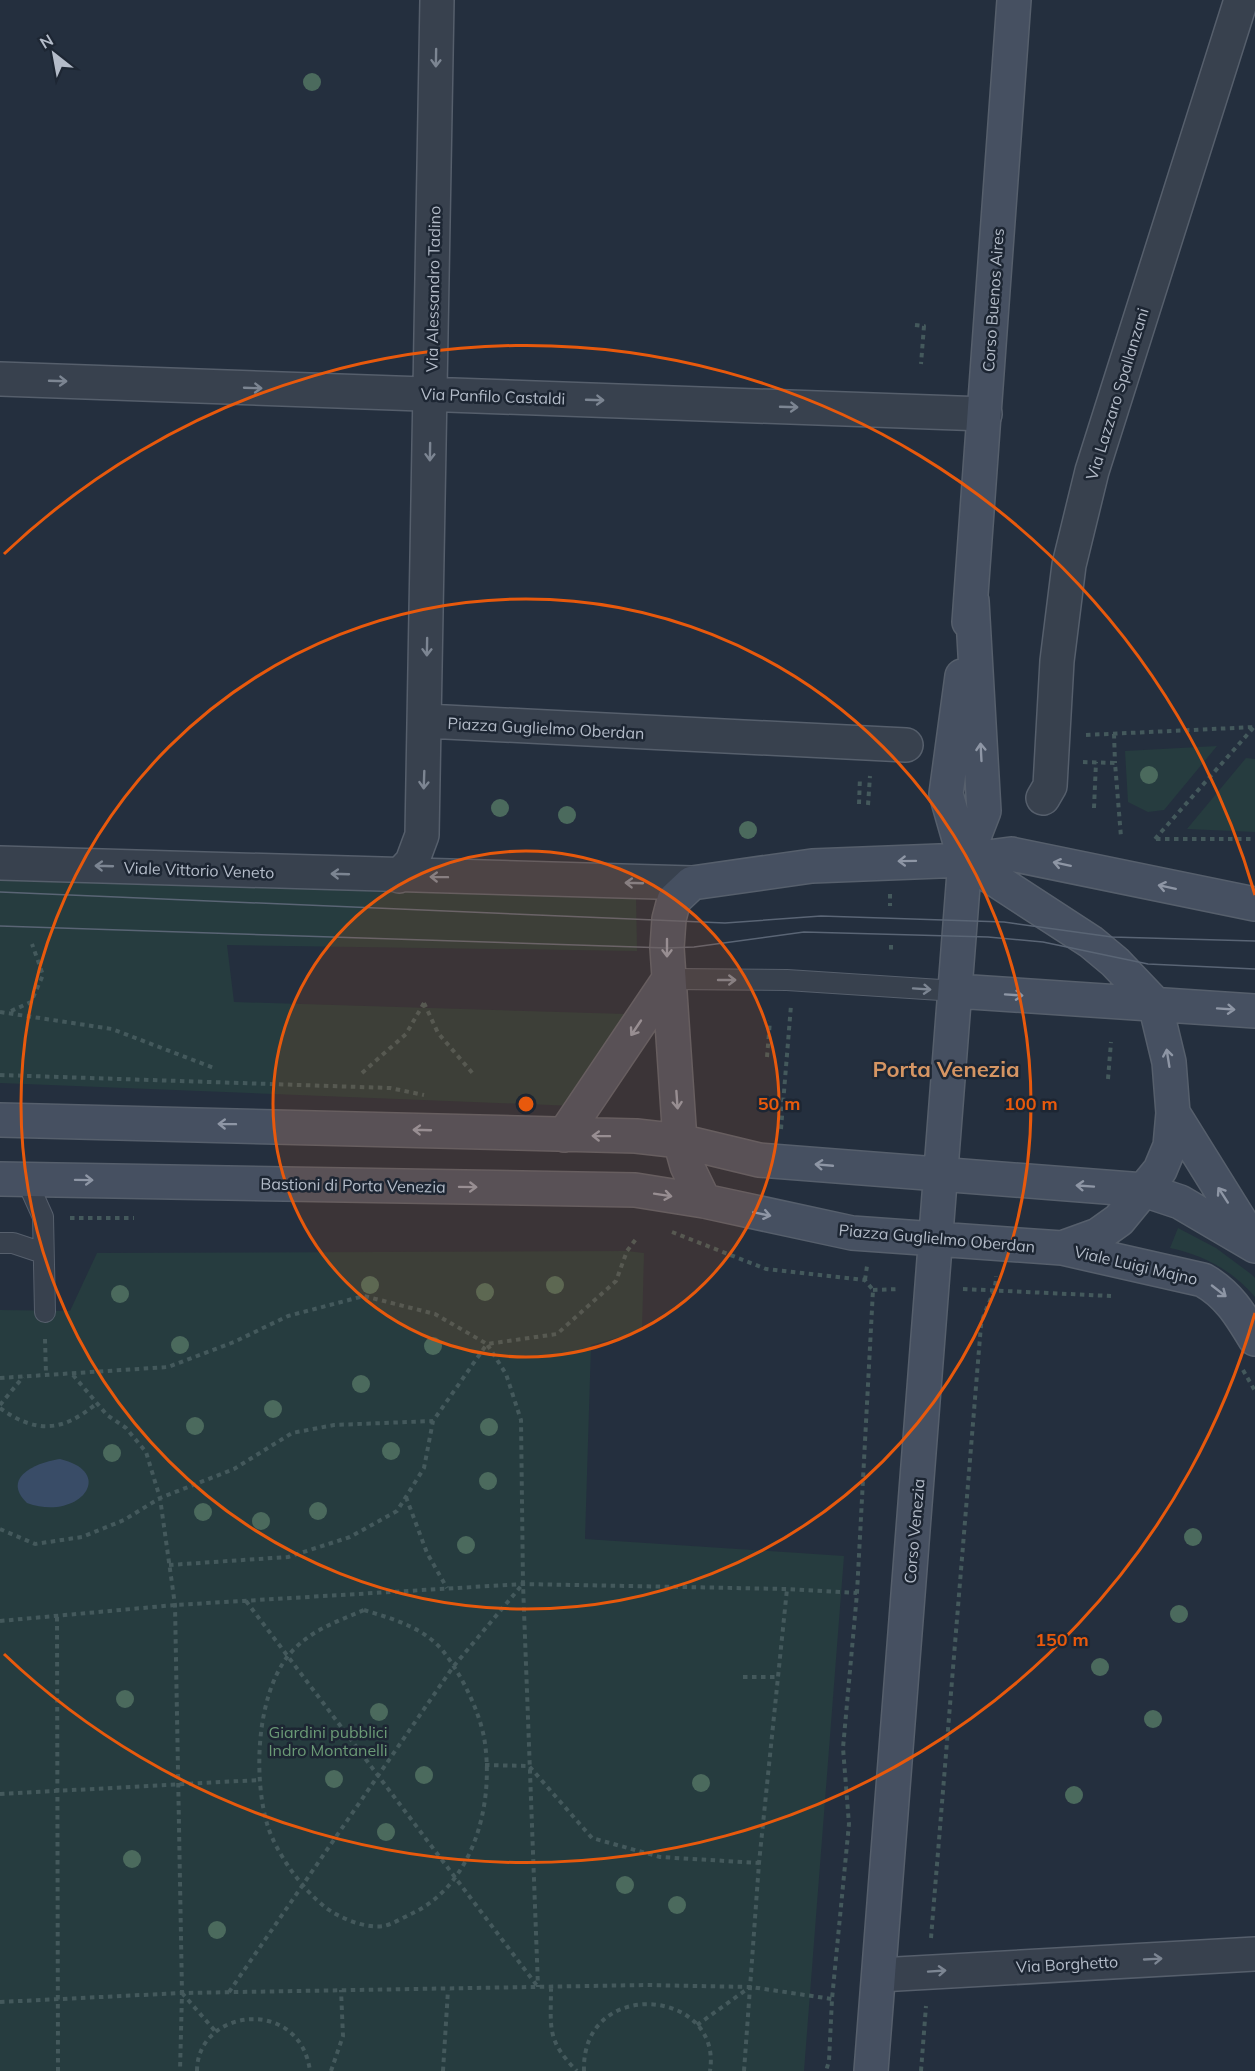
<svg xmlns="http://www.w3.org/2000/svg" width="1255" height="2071" font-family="Mulish,sans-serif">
	<rect width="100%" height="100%" fill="#242f3e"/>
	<path fill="#263c3f" d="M1217,746l-53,64 -16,2 -20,-10 -3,-51z
		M1246,758l9,1v73l-68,-3z
		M0,875l636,21 1,55 -410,-6 7,57 392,12 -52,92 -574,-23z
		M1178,1228l38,20 35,26 4,4v19c-22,-26 -51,-42 -85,-49z
		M627,1251l17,2 -2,78 -51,14 -6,194 259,17 -40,515h-804v-761l70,1 27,-58z"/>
	<path fill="#394c67" d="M60,1459c58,14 18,63 -33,44 -27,-26 11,-41 33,-44z"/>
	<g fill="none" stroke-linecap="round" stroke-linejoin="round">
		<g stroke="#565f6c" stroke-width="22">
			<path id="lane" d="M669,979l118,1 169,11
				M26,1179l17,38 2,95
				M0,1243h13l30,10"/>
		</g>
		<g stroke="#565f6c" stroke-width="36">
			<path id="street" d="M0,379l985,35
				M426,721l480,24
				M1043,798l7,-12 7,-125 12,-96 23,-94 149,-471
				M0,863l692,20
				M399,876l13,-14 10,-27 15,-835
				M879,1975l376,-21"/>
		</g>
		<g stroke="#565f6c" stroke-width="36">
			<path id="secondary" d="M969,622l45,-622
				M962,676l-16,118 19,66
				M956,991l299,20
				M1173,1113l79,127
				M0,1120l636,16 44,5 79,19 385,30 36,12 75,44
				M564,1135l105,-156
				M0,1179l635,11 69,11 148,32 210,15 36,-13 21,-15 41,-50 10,-24 3,-33 -4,-51 -14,-58 -40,-42 -24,-20 -126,-82
				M704,1201l-17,-35 -7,-25 -13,-193 2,-29 5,-19 18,-17 120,-17 153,-6 46,-6 244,50
				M1062,1248l141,32c25,14 37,34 52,59
				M871,2071l94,-1211 19,-49 -12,-210"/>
		</g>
		<path stroke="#44595c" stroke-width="4" stroke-dasharray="4.5 4.5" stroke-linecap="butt" d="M915,325l9,1 -3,38
			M1114,734l1,29
			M1086,735l169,-8
			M1083,762l32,1 6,74
			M859,804l1,-27
			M868,805l2,-29
			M1094,808l2,-46
			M1155,839l99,-112
			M1156,839h99
			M890,894v12
			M891,945v7
			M424,1003l14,30 37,43
			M11,1011l20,-9 12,-27 -11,-31
			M0,1012l112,17 102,39
			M767,1057l3,-36
			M362,1073l44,-39 18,-31
			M0,1075l390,13 34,7
			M1108,1079l3,-37
			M781,1129l10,-124
			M70,1218h64
			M672,1232l94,37 99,11 8,10 -16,303 -14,155 6,76 -17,175 -3,62 -3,10
			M865,1280l2,-14
			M963,1289l148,7
			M873,1290l26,-1
			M45,1339l1,35
			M1243,1370l12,21
			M73,1375l34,40 19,13 20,24 14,46 15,107 7,388 -2,78
			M0,1378l168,-11 66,-25 54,-26 76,-20 71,18 52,30 70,-10 59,-53 11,-30 9,-12
			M0,1405l23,-28
			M0,1408c36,26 63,24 97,-5
			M406,1497l21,56 20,35
			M0,1529l35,15 47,-7 42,-17 36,-22 74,-29 58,-36 42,-8 99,-4
			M169,1565l119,-8 62,-20 47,-26 27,-43 9,-47 54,-77 19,30 15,46 2,164 15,403
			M246,1601l292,386
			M364,1610c29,9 59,17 79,41 18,23 35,57 41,86 11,64 -9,146 -71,176 -9,4 -20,11 -29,13 -18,3 -45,-8 -59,-19 -23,-18 -48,-53 -57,-80 -15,-48 -12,-130 20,-171 20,-25 48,-34 76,-46z
			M57,1617l1,454
			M0,1621l175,-16 348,-21 264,5 70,4
			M743,1677h35
			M485,1765l44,1 63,72 68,19 99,6
			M0,1794l259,-14
			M931,1938l50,-613c4,-18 15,-31 15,-49
			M551,1987c0,41 -5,53 26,84
			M229,1992l224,-325 69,-82
			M182,1993l34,39
			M0,2002l182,-9 464,-8 105,2 81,12
			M697,2025l53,-38
			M197,2071c0,-63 103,-75 113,0
			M331,2071l12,-35 -2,-46
			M443,2071l5,-81
			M584,2071c-3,-95 139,-83 126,0
			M744,2071l15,-208 28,-274
			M921,2071l5,-65"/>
		<use href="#lane" stroke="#38414e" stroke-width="20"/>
		<use href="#street" stroke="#38414e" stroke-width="33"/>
		<use href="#secondary" stroke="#465061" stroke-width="33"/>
		<path stroke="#5a6575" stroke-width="1.5" d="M0,892l725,31 96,-7 183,6 108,15 143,4
			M0,926l667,22 27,-1 110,-15 184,5 55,5 105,22 107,5"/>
	</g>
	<g fill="#4b6a5d">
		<circle cx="312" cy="82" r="9"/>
		<circle cx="1149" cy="775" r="9"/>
		<circle cx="500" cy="808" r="9"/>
		<circle cx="567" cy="815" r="9"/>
		<circle cx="748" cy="830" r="9"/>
		<circle cx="370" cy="1285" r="9"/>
		<circle cx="555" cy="1285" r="9"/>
		<circle cx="485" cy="1292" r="9"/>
		<circle cx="120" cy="1294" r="9"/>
		<circle cx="180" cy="1345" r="9"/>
		<circle cx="433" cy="1346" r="9"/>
		<circle cx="361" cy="1384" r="9"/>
		<circle cx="273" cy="1409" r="9"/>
		<circle cx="195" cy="1426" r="9"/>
		<circle cx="489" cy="1427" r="9"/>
		<circle cx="391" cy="1451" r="9"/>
		<circle cx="112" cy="1453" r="9"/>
		<circle cx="488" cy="1481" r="9"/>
		<circle cx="318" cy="1511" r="9"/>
		<circle cx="203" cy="1512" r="9"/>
		<circle cx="261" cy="1521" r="9"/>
		<circle cx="1193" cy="1537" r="9"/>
		<circle cx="466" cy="1545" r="9"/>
		<circle cx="1179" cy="1614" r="9"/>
		<circle cx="1100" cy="1667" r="9"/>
		<circle cx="125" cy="1699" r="9"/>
		<circle cx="379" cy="1712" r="9"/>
		<circle cx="1153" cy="1719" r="9"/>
		<circle cx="424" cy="1775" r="9"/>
		<circle cx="334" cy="1779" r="9"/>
		<circle cx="701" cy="1783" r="9"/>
		<circle cx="1074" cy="1795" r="9"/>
		<circle cx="386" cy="1832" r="9"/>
		<circle cx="132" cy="1859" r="9"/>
		<circle cx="625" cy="1885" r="9"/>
		<circle cx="677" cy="1905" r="9"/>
		<circle cx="217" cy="1930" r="9"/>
	</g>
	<defs><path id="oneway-shaft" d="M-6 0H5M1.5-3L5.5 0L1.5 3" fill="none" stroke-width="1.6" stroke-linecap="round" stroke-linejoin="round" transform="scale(1.5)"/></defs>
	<g stroke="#7c8592">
		<use href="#oneway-shaft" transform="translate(436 58) rotate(91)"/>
		<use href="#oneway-shaft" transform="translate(58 381) rotate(2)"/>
		<use href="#oneway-shaft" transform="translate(253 388) rotate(2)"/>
		<use href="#oneway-shaft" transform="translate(595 400) rotate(2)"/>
		<use href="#oneway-shaft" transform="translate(789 407) rotate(2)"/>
		<use href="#oneway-shaft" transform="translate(430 452) rotate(91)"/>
		<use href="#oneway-shaft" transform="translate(427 647) rotate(91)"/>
		<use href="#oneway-shaft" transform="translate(424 780) rotate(92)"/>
		<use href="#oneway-shaft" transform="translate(104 866) rotate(-178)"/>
		<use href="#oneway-shaft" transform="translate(340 874) rotate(-178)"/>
		<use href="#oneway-shaft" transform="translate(439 877) rotate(-179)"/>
		<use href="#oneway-shaft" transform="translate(634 883) rotate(-178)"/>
		<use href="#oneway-shaft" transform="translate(727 980)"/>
		<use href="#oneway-shaft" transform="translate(922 989) rotate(4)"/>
		<use href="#oneway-shaft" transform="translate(1153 1959) rotate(-3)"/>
		<use href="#oneway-shaft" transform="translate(937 1971) rotate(-4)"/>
	</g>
	<g stroke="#8e96a5">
		<use href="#oneway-shaft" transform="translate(981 752) rotate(-93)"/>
		<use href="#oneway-shaft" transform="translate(907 861) rotate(179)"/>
		<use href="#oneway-shaft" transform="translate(1062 864) rotate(-168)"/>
		<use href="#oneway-shaft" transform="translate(1167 887) rotate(-168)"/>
		<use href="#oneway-shaft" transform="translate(667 948) rotate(90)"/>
		<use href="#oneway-shaft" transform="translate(1014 995) rotate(4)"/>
		<use href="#oneway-shaft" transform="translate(1226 1009) rotate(4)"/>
		<use href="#oneway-shaft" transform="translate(636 1028) rotate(124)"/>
		<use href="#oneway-shaft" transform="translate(1168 1058) rotate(-99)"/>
		<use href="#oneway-shaft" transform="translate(677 1100) rotate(86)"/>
		<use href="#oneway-shaft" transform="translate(227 1124) rotate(-179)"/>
		<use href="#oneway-shaft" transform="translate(422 1130) rotate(-178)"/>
		<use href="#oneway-shaft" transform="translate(601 1136) rotate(-179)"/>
		<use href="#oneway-shaft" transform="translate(824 1165) rotate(-175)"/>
		<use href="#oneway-shaft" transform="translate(84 1180) rotate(1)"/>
		<use href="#oneway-shaft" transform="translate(1085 1186) rotate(-176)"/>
		<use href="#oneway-shaft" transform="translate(468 1187) rotate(1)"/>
		<use href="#oneway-shaft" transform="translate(663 1195) rotate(9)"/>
		<use href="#oneway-shaft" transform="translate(1223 1195) rotate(-123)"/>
		<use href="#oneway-shaft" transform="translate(762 1214) rotate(12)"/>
		<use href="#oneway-shaft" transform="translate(1219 1291) rotate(38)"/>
	</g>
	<circle cx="526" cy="1104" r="253" fill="#e8590c" fill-opacity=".12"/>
	<g fill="none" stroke="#e8590c" stroke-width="3">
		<circle cx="526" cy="1104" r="253"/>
		<circle cx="526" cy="1104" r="505"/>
		<path d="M1255 1313A758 758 0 0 1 4 1654M4 554A758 758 0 0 1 1255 895"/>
	</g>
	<g text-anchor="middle" stroke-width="5" stroke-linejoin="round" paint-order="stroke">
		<g font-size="16" fill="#b4bcc9" stroke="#1d2633">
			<text transform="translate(433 289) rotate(-89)" y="6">Via Alessandro Tadino</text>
			<text transform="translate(993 300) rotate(-86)" y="6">Corso Buenos Aires</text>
			<text transform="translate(1117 394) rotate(-73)" y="6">Via Lazzaro Spallanzani</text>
			<text transform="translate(493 396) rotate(2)" y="6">Via Panfilo Castaldi</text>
			<text transform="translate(546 728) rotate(3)" y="6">Piazza Guglielmo Oberdan</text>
			<text transform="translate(199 870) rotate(2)" y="6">Viale Vittorio Veneto</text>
			<text transform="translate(353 1185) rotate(1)" y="6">Bastioni di Porta Venezia</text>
			<text transform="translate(937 1238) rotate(5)" y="6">Piazza Guglielmo Oberdan</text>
			<text transform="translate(1136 1265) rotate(13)" y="6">Viale Luigi Majno</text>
			<text transform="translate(914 1531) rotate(-85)" y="6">Corso Venezia</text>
			<text transform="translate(1067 1964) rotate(-3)" y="6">Via Borghetto</text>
		</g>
		<g font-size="16" fill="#6b9a76" stroke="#1d2633">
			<text x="328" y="1738">Giardini pubblici<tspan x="328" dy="18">Indro Montanelli</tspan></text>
		</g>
		<g font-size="22" font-weight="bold" fill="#d59563" stroke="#1d2633">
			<text x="946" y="1077">Porta Venezia</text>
		</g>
	</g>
	<circle cx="526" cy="1104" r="9" fill="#e8590c" stroke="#1d2633" stroke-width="3"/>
	<g font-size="18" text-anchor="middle" font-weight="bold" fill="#e8590c" stroke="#1d2633" stroke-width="5" stroke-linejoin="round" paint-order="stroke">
		<text x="779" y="1110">50 m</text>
		<text x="1031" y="1110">100 m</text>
		<text x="1062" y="1646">150 m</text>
	</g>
	<g transform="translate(54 54) rotate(329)" stroke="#1d2633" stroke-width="4.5" paint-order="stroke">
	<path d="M0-4.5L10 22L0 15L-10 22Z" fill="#b4bcc9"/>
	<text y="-9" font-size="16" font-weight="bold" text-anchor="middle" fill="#b4bcc9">N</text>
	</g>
</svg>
